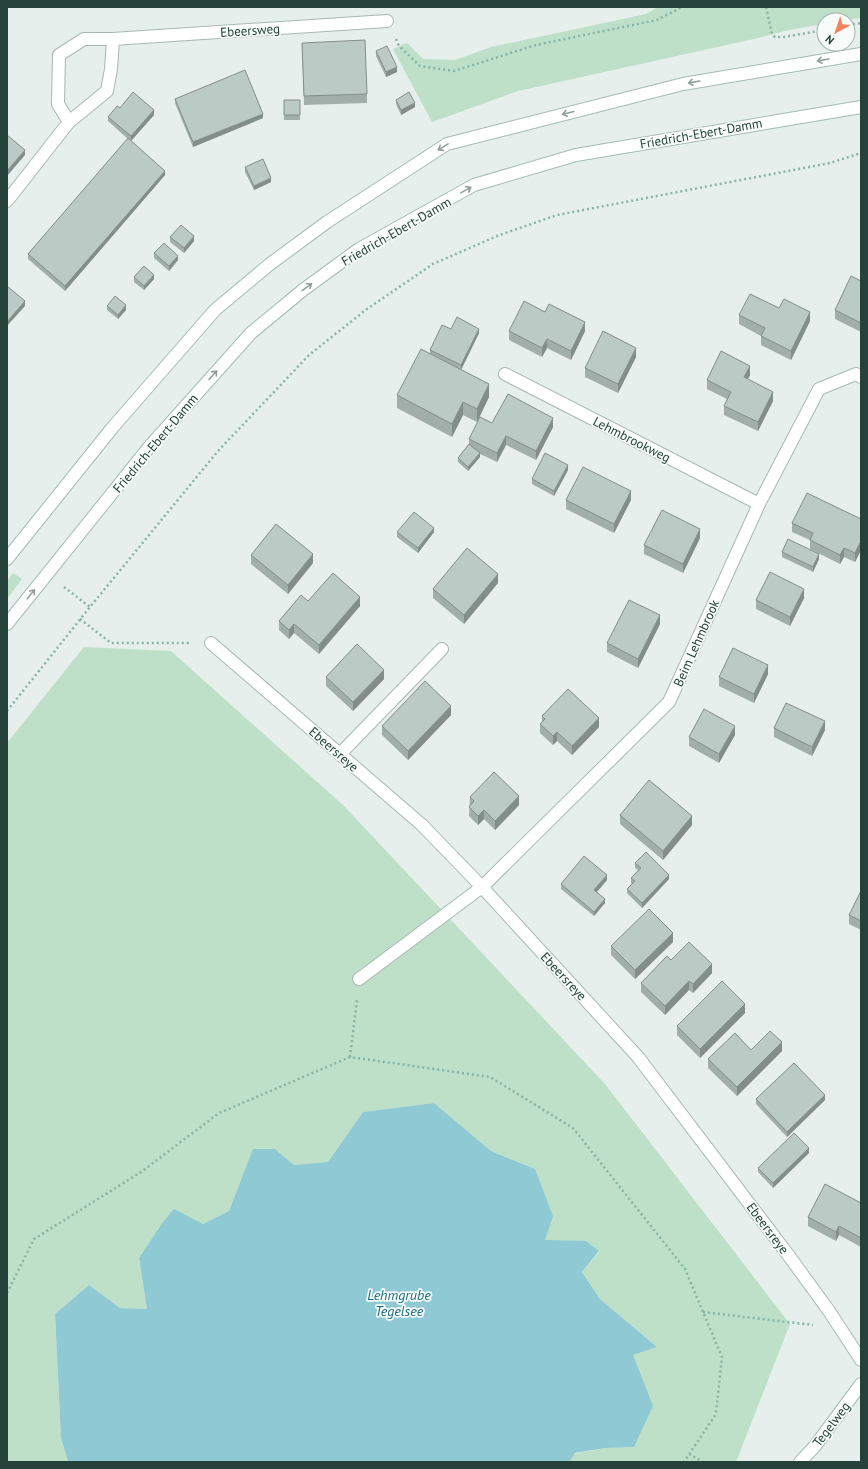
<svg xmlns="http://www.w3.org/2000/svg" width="868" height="1469" font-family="'PT Sans',sans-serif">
	<rect width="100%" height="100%" fill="#e6efeb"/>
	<path fill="#bfe0c8" d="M658,7h203v11l-15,2h-22v4l-35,6 -35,9 -236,52 -86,31 -39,-73 14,-6 16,16 32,1 36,-13 155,-33z
		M13,573l9,6 -15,20v-18z
		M84,647l87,4 173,155 261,278 185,240 -54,138h-167l5,-8 31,-6 29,-1 18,-41 -20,-51 25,-8 -57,-48 -18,-27 17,-20 -13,-11h-41l-10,-72 -44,-18 -57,-48 -71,9 -35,50 -34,3 -19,-16 -36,36 -10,26 -26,13 -64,34 8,51 -27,-1 -31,-23 -34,29 6,124 7,24h-61v-719z"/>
	<path fill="#8ec9d4" d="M434,1103l57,48 44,18 18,47 -8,24 41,1 13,10 -17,21 18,27 57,48 -24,8 20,51 -19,41 -29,1 -30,5 -6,9h-501l-7,-24 -6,-124 34,-29 31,23 27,1 -8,-51 24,-36 11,-13 29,15 26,-13 24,-62h22l19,16 34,-3 35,-50z"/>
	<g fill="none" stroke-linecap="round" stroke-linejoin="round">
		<g stroke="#a8b8b2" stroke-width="14">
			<path id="lane" d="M340,754l102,-105
				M359,979l123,-92"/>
		</g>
		<g stroke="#a8b8b2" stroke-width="14">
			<path id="street" d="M113,39l274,-18
				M7,201l62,-79 38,-31 4,-22 2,-30h-29l-25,16 -1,49 11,18
				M505,374l254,130
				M211,643l211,182 60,62 156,170 151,199 40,55 32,49
				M482,887l187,-185 90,-198 60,-115 37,-15 5,3"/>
		</g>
		<g stroke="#a4bbb3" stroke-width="14">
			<path id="secondary" d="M7,559l106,-132 102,-117 55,-46 57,-42 120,-78 236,-60 178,-30
				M7,624l143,-178 101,-113 52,-43 56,-41 115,-64 102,-30 285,-48
				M800,1462l15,-16 46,-62"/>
		</g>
		<path stroke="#86b3a5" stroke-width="2.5" stroke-dasharray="2 3" stroke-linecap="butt" d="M766,7l6,27 3,3h9l40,-7
			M848,25l13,-2
			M396,39l3,7 21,20 34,5 82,-26 121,-25 25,-13
			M64,587l26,20
			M80,619l31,24h80
			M7,711l83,-104 128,-156 91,-96 58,-46 66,-45 64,-28 60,-21 273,-52 31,-10
			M350,1057l7,-58
			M7,1293l27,-54 107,-67 78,-59 131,-56 140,20 83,51 112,141 37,88 -6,57 -32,48
			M703,1312l110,13
			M689,1454l14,8"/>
		<use href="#lane" stroke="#fff" stroke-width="12"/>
		<use href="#street" stroke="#fff" stroke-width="12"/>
		<use href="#secondary" stroke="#fff" stroke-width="12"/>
	</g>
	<path fill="#a1aea9" d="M302,43l65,51v9l-63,2z
		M376,51l21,21 -11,5 -10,-21z
		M175,99l88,19 -70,29 -18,-44z
		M284,100h16v20h-16z
		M396,100l19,7 -14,8 -5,-11z
		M120,108l34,7 -23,26 34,34 -100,116 -37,-32v-5l100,-115 -20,-18v-4z
		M245,167l26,15 -17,8 -9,-18z
		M170,237l24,4 -10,12 -14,-11z
		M154,253l24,7 -9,11 -15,-13z
		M134,277l20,2 -10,11 -10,-8z
		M861,281v51l-26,-13v-9z
		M107,306l19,4 -8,9 -11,-9z
		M779,308l31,13 -19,39 -30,-15v-9l-22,-12v-9z
		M451,329l28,4 -18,37 28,27 -12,25 -14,-7 -11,22 -55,-29v-13l33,-41v-4z
		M509,331h76l-14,29 -24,-12 -5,9 -33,-17z
		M636,357l-18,36 -33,-16v-9z
		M750,375l-2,4 25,22 -15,30 -34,-16v-9l3,-7 -20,-10v-9z
		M492,423l61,4 -17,33 -30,-15 -9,17 -17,-8v3l-12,14 -10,-9v-4l11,-13v-6z
		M568,470l-14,26 -22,-12v-5z
		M566,500h65l-17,33 -48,-24z
		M861,519v31l-6,12 -11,-5 -4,7 -30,-15v-9l-18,-8v-9z
		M397,532h37l-16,21 -21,-16z
		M700,538l-17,35 -39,-19v-9z
		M782,552l37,7 -6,13 -31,-15z
		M251,555l62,8 -25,31 -37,-30z
		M498,583l-34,41 -31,-26v-9z
		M804,598l-14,28 -34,-17v-9z
		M308,601l52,5 -41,48 -25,-21 -5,6 -10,-9v-9z
		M660,624l-22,44 -31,-16v-9z
		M768,674l-14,29 -35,-17v-9z
		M326,677l58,2 -31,32 -27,-25z
		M451,715l-43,45 -26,-25v-9z
		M542,716l57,11 -27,28 -15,-14 -4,4 -13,-12v-9l2,-2z
		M774,728l51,2 -13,26 -38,-19z
		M735,735l-16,28 -30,-17v-9z
		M470,797l49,8 -24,25 -11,-11 -6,6 -9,-9z
		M620,815l72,10 -29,35 -43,-36z
		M635,863l34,16 -27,29 -15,-15v-4l5,-5 -1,-1v-5l7,-8 -3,-2z
		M607,880l-10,12 8,11 -11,13 -33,-27v-5z
		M861,891v39l-12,-6v-9z
		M673,942l-38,37 -24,-24v-9z
		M712,973l-19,20 -4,-3 -24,25 -24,-23v-9z
		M745,1013l-45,45 -23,-23v-9z
		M751,1050l31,1 -45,45 -29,-28v-9z
		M756,1099l69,1 -38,37 -31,-33z
		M861,1111v12l-1,-1v-9z
		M809,1153l-36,35 -15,-16v-4z
		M861,1203v44l-22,-12 -3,6 -28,-15v-9z"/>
	<path fill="#838d89" d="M397,67v5l-11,5v-5z
		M415,103v4l-14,8v-5z
		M154,110v5l-23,26v-5z
		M263,114v4l-70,29v-5z
		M25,150v5l-18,21v-5z
		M165,171v4l-100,116v-5z
		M271,178v4l-17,8v-4z
		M194,236v5l-10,12v-5z
		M178,256v4l-9,11v-5z
		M154,275v4l-10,11v-4z
		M25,301v5l-18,20v-4z
		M126,305v5l-8,9v-4z
		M810,312v9l-19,39v-9z
		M585,322v9l-14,29v-9z
		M479,329v4l-18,37v-5z
		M547,339v9l-5,9v-9z
		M636,348v9l-18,36v-9z
		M750,366v9l-6,11v-9z
		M489,384v13l-12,25v-13z
		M773,392v9l-15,30v-9z
		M463,402v13l-11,22v-13z
		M553,418v9l-17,33v-9z
		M506,436v9l-9,17v-9z
		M480,453v4l-12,14v-4z
		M568,465v5l-14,26v-5z
		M631,491v9l-17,33v-9z
		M434,528v4l-16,21v-5z
		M700,529v9l-17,35v-9z
		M861,541v9l-6,12v-9z
		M844,548v9l-4,7v-9z
		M313,554v9l-25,31v-9z
		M819,554v5l-6,13v-5z
		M498,574v9l-34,41v-9z
		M804,589v9l-14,28v-9z
		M360,597v9l-41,48v-9z
		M660,615v9l-22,44v-9z
		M294,624v9l-5,6v-9z
		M768,665v9l-14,29v-9z
		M384,670v9l-31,32v-9z
		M451,706v9l-43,45v-9z
		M599,718v9l-27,28v-9z
		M825,721v9l-13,26v-9z
		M735,726v9l-16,28v-9z
		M557,732v9l-4,4v-9z
		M519,796v9l-24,25v-9z
		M484,810v9l-6,6v-9z
		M692,816v9l-29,35v-9z
		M607,875v5l-13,15v-5z
		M669,875v4l-27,29v-5z
		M605,899v4l-11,13v-4z
		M673,933v9l-38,37v-9z
		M712,964v9l-19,20v-9z
		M689,981v9l-24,25v-9z
		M745,1004v9l-45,45v-9z
		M782,1042v9l-45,45v-9z
		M825,1095v5l-38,37v-5z
		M809,1148v5l-36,35v-5z
		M839,1226v9l-3,6v-9z"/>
	<path fill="#bbcac4" stroke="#838d89" d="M365,40l2,54 -63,2 -2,-53z
		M387,46l10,21 -11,5 -10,-21z
		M245,70l18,44 -70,28 -18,-43z
		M133,92l21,18 -23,26 -23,-19 9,-11 3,2z
		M409,92l6,11 -14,7 -5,-10z
		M284,100h16v15h-16z
		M7,135l18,15 -18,21z
		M128,138l37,33 -100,115 -37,-32z
		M263,159l8,19 -17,8 -9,-19z
		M181,225l13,11 -10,12 -14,-11z
		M164,243l14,13 -9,10 -15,-13z
		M144,266l10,9 -10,11 -10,-9z
		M851,276l10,5v42l-26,-13z
		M7,286l18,15 -18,21z
		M750,294l29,14 5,-9 26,13 -19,39 -30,-15 4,-8 -26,-13z
		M115,296l11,9 -8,10 -11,-9z
		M524,301l21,11 4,-8 36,18 -14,29 -24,-12 -5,9 -33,-17z
		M457,317l22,12 -18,36 -31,-15 12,-25 9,4z
		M603,331l33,17 -18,36 -33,-16z
		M421,349l68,35 -12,25 -14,-7 -11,22 -55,-29z
		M721,351l29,15 -6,11 29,15 -15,30 -34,-16 7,-14 -24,-12z
		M508,394l45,24 -17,33 -30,-15 -9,17 -28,-14 11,-22 12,6z
		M469,444l11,9 -12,14 -10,-9z
		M545,453l23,12 -14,26 -22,-12z
		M583,467l48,24 -17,33 -48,-24z
		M807,493l54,26v22l-6,12 -11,-5 -4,7 -30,-15 3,-7 -21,-10z
		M662,510l38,19 -17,35 -39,-19z
		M414,512l20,16 -16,20 -21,-16z
		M276,524l37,30 -25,31 -37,-30z
		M788,539l31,15 -6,13 -31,-15z
		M467,548l31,26 -34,41 -31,-26z
		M770,572l34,17 -14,28 -34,-17z
		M333,573l27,24 -41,48 -25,-21 -5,6 -10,-9 22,-26 7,6z
		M629,600l31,15 -22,44 -31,-16z
		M357,644l27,26 -31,32 -27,-25z
		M733,648l35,17 -14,29 -35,-17z
		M425,681l26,25 -43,45 -26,-25z
		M568,689l31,29 -27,28 -15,-14 -4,4 -13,-12 5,-5 -3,-3z
		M786,703l39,18 -13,26 -38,-19z
		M704,709l31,17 -16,28 -30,-17z
		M494,772l25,24 -24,25 -11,-11 -6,6 -9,-9 5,-6 -4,-4z
		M649,780l43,36 -29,35 -43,-36z
		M646,852l23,23 -27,28 -15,-14 8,-8 -4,-3 10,-10 -6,-5z
		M584,856l23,19 -13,15 11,9 -11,13 -33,-28z
		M861,891v30l-12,-6z
		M649,909l24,24 -38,37 -24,-24z
		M689,942l23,22 -19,20 -4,-3 -24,25 -24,-23 26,-27 4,4z
		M722,981l23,23 -45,45 -23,-23z
		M770,1031l12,11 -45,45 -29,-28 27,-26 16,17z
		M794,1063l31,32 -38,37 -31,-33z
		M794,1133l15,15 -36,35 -15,-15z
		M825,1184l36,19v35l-22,-12 -3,6 -28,-15z"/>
	<defs><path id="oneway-shaft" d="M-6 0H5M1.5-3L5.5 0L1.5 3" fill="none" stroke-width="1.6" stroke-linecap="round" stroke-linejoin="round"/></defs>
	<g stroke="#92a09c">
		<use href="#oneway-shaft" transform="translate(823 60) rotate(170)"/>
		<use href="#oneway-shaft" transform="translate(694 82) rotate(170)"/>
		<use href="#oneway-shaft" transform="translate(568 113) rotate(166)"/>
		<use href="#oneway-shaft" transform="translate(443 147) rotate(149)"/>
		<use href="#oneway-shaft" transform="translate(466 190) rotate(-29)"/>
		<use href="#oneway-shaft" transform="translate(307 287) rotate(-36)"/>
		<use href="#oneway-shaft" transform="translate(213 375) rotate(-48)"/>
		<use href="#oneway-shaft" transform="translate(31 594) rotate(-51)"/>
	</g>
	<g text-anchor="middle" stroke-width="3.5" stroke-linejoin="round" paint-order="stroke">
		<g font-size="13" fill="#24423a" stroke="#f7fbf9">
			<text transform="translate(250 30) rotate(-4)" y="5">Ebeersweg</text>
			<text transform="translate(701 133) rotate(-10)" y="5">Friedrich-Ebert-Damm</text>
			<text transform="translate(396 231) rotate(-30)" y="5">Friedrich-Ebert-Damm</text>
			<text transform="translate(632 439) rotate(27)" y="5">Lehmbrookweg</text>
			<text transform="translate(155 443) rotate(-50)" y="5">Friedrich-Ebert-Damm</text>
			<text transform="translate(696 643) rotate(-66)" y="5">Beim Lehmbrook</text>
			<text transform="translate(334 749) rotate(41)" y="5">Ebeersreye</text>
			<text transform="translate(564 976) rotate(47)" y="5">Ebeersreye</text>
			<text transform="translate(768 1228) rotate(53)" y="5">Ebeersreye</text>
			<text transform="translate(831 1424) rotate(-53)" y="5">Tegelweg</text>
		</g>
		<g font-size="14" font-style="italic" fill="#1c6f80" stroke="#f7fbf9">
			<text x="399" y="1300">Lehmgrube<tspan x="399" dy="16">Tegelsee</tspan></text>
		</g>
	</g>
	<rect width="868" height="1469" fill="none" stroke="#24423a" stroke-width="16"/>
	<g transform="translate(836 32) rotate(220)"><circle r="19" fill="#f7fbf9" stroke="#a3b1ad"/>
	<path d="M0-3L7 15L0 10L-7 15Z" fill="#f4845f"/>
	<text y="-6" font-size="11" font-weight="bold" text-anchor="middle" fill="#24423a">N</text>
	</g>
</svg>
